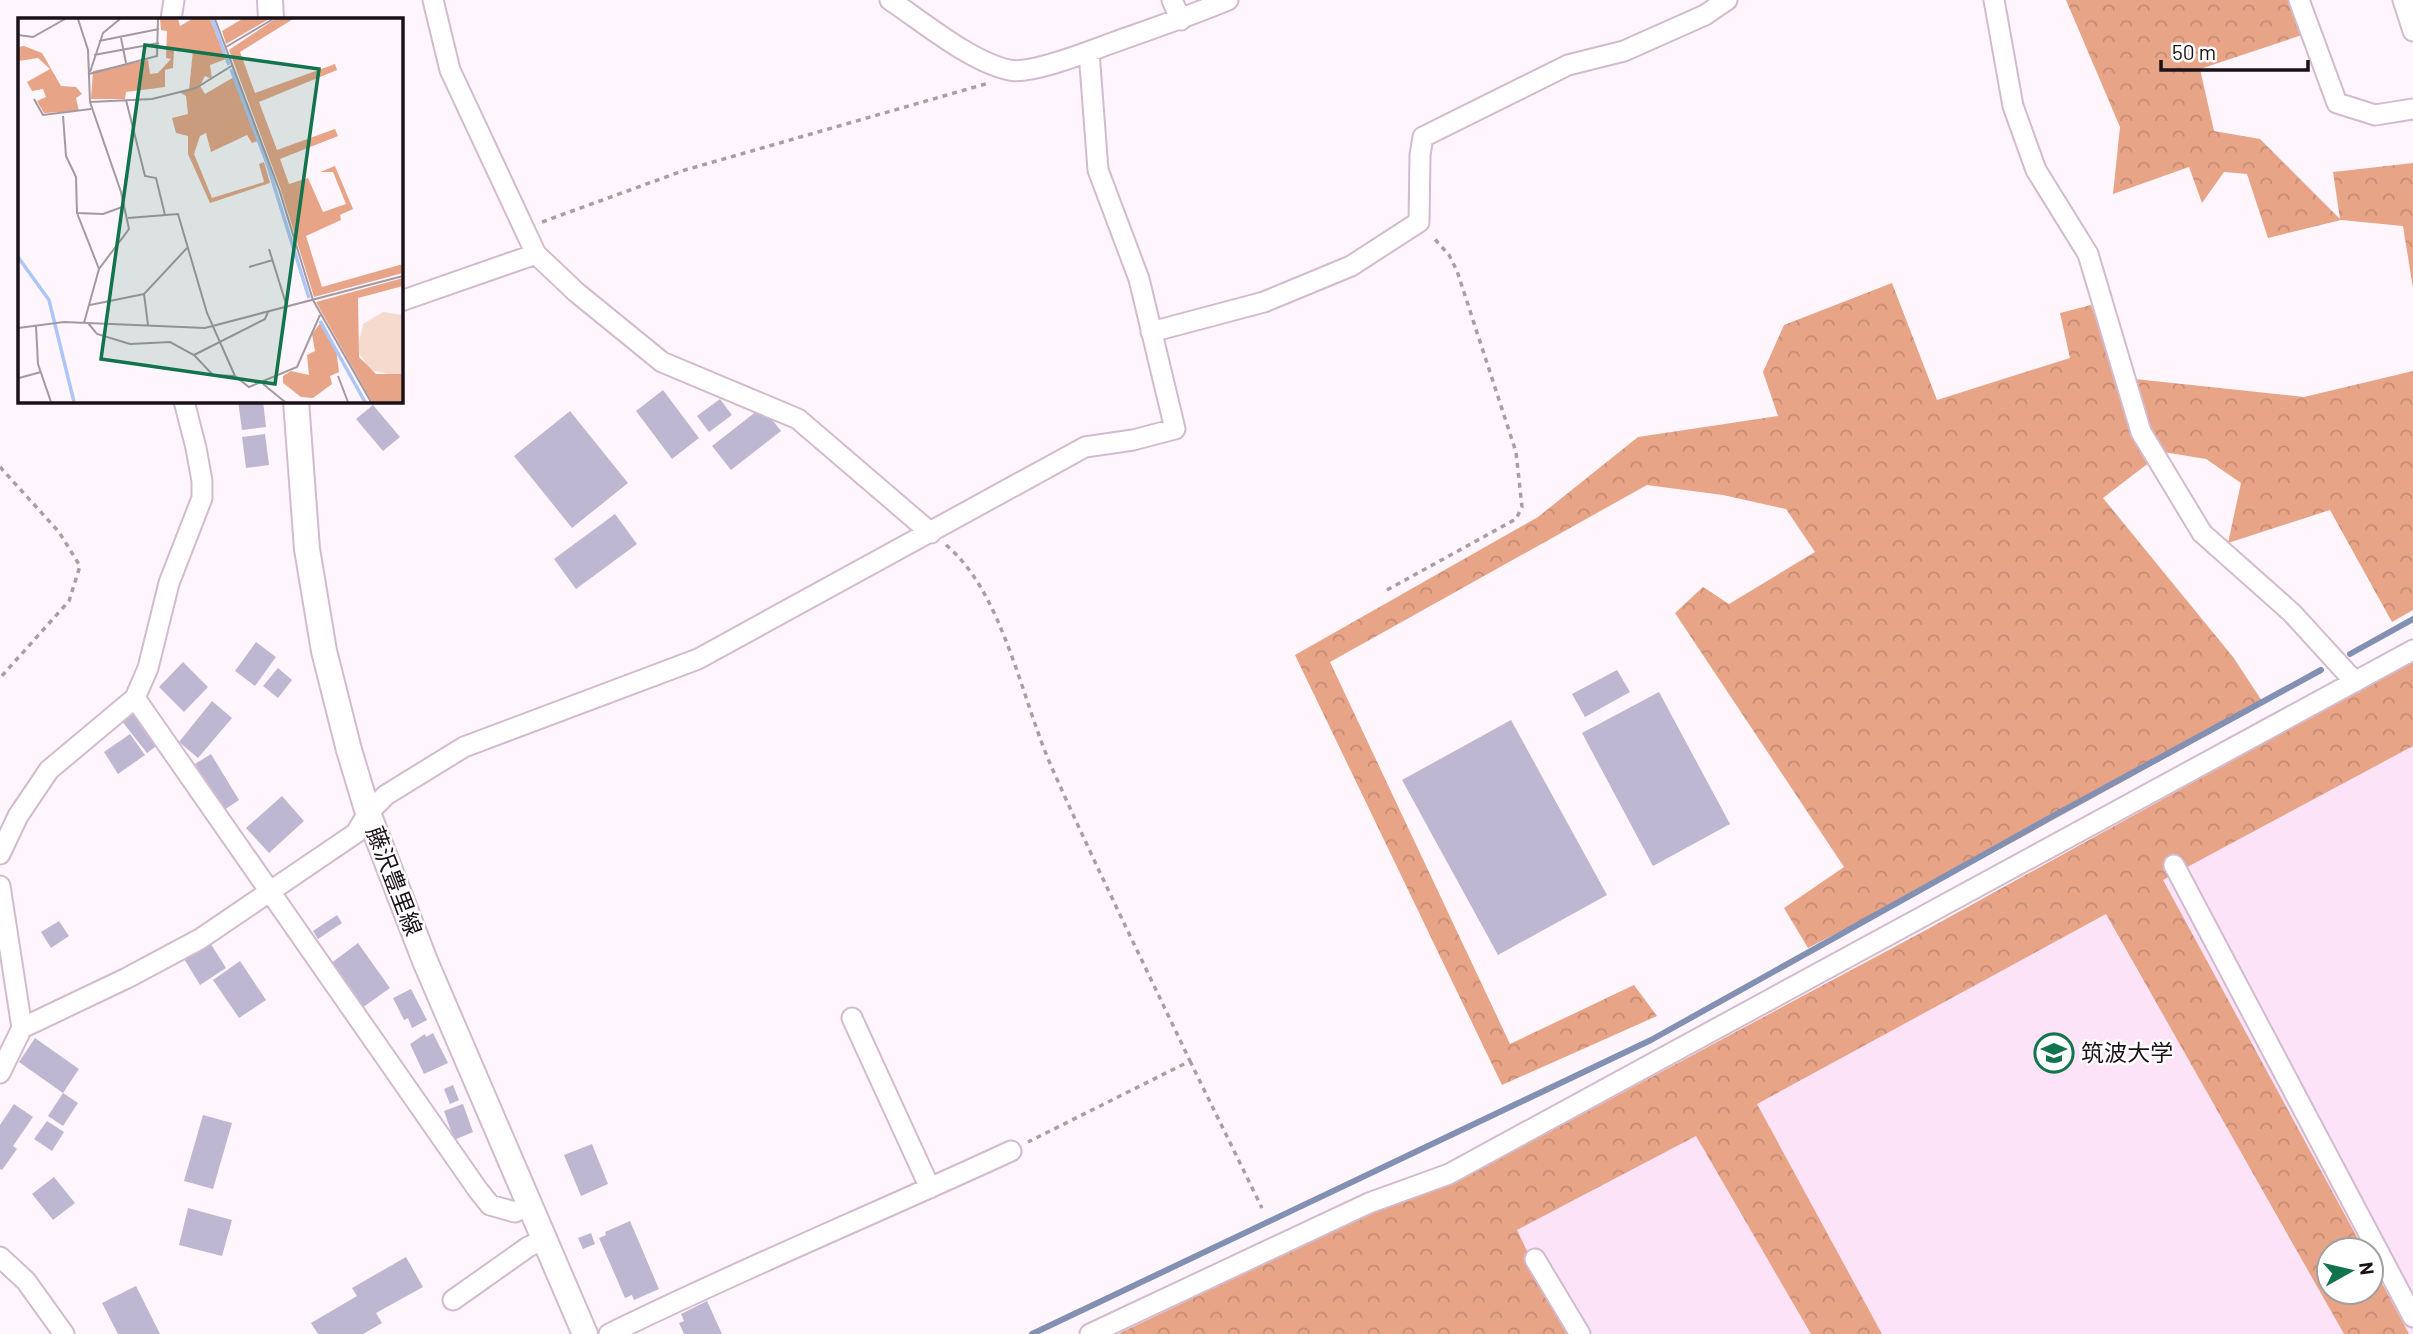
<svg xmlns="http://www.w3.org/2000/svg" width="2413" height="1334" font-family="Barlow,'Noto Sans JP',sans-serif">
	<defs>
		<pattern id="forest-crowns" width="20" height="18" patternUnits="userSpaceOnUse" patternTransform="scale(1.75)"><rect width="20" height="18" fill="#e8a487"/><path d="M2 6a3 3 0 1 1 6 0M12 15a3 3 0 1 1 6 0" fill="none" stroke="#c68c74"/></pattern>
	</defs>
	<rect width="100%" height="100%" fill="#fff5fd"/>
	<path fill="#fce3f7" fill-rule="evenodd" d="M2413,661v673h-1295l255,-122 92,-35 461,-247zM2329,1250h42v42h-42z"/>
	<path fill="url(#forest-crowns)" d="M2066,0h224l12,35 -102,34 14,62 46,8 80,80 -7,-47 80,-9v125l-10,-62 -62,-6 -73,18 -21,-64 -23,-2 -22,31 -13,-36 -76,27 7,-67z
		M1892,283l45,117 133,-42 -10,-45 31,-8 25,72 188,20 109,-26v239l-21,12 -62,-112 -102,33 13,-60 -35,-24 -43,-7 -60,46 130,159 31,47 -251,138 -205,106 -24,-40 60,-41 -169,-254 28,-26 26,17 86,-52 -29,-43 -63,-14 -76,-10 -317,177 180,382 124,-59 23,31 -155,69 -207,-430 243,-138 100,-80 140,-21 -15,-44 21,-47z
		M2413,661v85l-250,134 201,370h-35v42h42v-29l38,71h-65l-238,-420 -349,190 125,230h-71l-115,-198 -179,94 50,104h-449l255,-122 92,-35 461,-247z"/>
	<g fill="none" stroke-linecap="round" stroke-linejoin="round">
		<path stroke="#8290b3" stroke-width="6" d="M2350,654l63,-35
			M1032,1334l619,-294 402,-224 268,-146"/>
	</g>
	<path fill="#beb7d1" d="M663,390l36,48 -27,21 -36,-48z
		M720,399l12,16 -23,17 -12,-16z
		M238,401h25l3,26 -24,3z
		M373,405l27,32 -17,14 -27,-32z
		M762,407l19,24 -50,39 -19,-24z
		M570,411l58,72 -56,45 -58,-72z
		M265,434l4,31 -23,3 -4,-31z
		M615,514l22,30 -61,45 -22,-30z
		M256,642l20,15 -21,29 -20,-15z
		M183,662l25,25 -24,25 -25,-25z
		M278,668l14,12 -14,18 -15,-12z
		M1617,670l13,22 -45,25 -13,-23z
		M1659,692l71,132 -77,42 -71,-133z
		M212,701l20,17 -34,40 -19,-16z
		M136,708l27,33 -16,12 -26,-33z
		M1511,720l96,175 -109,60 -96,-175z
		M130,734l15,21 -27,19 -14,-22z
		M211,754l28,46 -15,10 -29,-46z
		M282,796l22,25 -35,32 -23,-25z
		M337,915l5,8 -24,16 -5,-8z
		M59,921l10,15 -18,12 -10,-16z
		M207,938l19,30 -26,17 -19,-31z
		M358,943l32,45 -28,20 -32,-44z
		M240,961l26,39 -27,18 -26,-38z
		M411,989l16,31 -15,8 -4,-10 -4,2 -11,-22z
		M433,1033l15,30 -24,11 -14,-30 15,-10 1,3z
		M35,1038l44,31 -16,24 15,10 -15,23 -15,-10 15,-23 -44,-31z
		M453,1085l6,15 -9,4 -6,-15z
		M14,1104l19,13 -20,29 4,3 -15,21 -2,-1v-44z
		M463,1104l10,28 -19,8 -10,-29z
		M203,1115l29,8 -19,66 -29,-8z
		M47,1121l17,11 -12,19 -18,-12z
		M592,1144l16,40 -27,12 -17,-41z
		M54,1177l21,26 -22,17 -21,-26z
		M188,1208l44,12 -10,36 -43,-11z
		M630,1221l29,68 -25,11 -2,-5 -7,3 -26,-60 7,-3 -1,-3z
		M591,1233l4,11 -12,5 -5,-11z
		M406,1257l17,30 -47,26 6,10 -19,11h-45l-7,-11 46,-27 -5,-8z
		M136,1286l24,48h-42l-16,-31z
		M707,1301l15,33h-38l-5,-11 5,-2 -3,-7z"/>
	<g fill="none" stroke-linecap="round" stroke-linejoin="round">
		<g stroke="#d3bbce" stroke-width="23">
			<path id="minor" d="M433,0l17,70 86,184
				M890,0c33,22 81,62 119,70 22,5 81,-19 103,-27 39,-14 78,-27 116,-43
				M1172,0l9,20
				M1994,0l19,106 23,64 52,84 53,178 61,101 90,80 63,69
				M2299,0l38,103 38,12 38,-6
				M2403,0l10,31
				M171,19l3,-19
				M401,301l135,-47 40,38 86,70 136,57 133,114
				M1151,332l113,-30 87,-36 68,-44 1,-67 3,-18 145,-72 56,-14 81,-36 22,-15
				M135,698l343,492 12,15 25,7 15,-7
				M0,854l18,-38 31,-46 86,-72 13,-30 21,-85 33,-85v-17l-6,-33 -12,-47
				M2174,865l239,452
				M0,886l22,142 -22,45
				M852,1018l78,170
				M22,1028l105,-50 73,-39 156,-106 12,-20 18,-18 78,-48 234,-88 387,-212 48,-7 42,-11 -36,-150 -41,-109 -9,-118
				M0,1257l26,24 38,53
				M1535,1259l45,75
				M453,1300l75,-53 16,-8
				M609,1334c132,-65 268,-121 402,-183
				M1090,1334l279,-131 80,-29 964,-524"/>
		</g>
		<g stroke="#d3bbce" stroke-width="28">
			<path id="major" d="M270,0l1,19
				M296,401l11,148 17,102 25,99 19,63 57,148 160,373"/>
		</g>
		<path stroke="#a89fa6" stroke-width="3.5" stroke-dasharray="5 5" stroke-linecap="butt" d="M542,222l143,-52 304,-87
			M0,467l59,65 21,34 -11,35 -69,77
			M946,545c57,47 76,156 106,223 44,99 92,196 138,293l-162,81
			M1387,590l129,-71 6,-12 -6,-55 -59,-181 -8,-16 -17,-19
			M1190,1061l72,147"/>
		<use href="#minor" stroke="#fff" stroke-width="19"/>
		<use href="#major" stroke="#fff" stroke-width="24"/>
	</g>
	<defs>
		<g id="university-ring" transform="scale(2.0125)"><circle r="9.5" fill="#fff" stroke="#12744c" stroke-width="1.5"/><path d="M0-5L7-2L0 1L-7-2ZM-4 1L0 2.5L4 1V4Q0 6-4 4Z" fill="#12744c"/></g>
	</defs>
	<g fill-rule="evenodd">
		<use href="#university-ring" x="2054" y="1053"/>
	</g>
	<g text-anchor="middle" stroke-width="5" stroke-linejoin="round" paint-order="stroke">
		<g font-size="23" fill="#1a1218" stroke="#fff">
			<text transform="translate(394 881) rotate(69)" y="8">藤沢豊里線</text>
		</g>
		<g font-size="23" fill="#1a1218" stroke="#fff" text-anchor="start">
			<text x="2081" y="1061">筑波大学</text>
		</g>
	</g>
	<g transform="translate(18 18)">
		<rect width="385" height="385" fill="#fff5fd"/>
		<path d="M365,294l20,3v59l-5,2 -28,-6 -13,-20 6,-26z" fill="#f6dace"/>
		<path d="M142,1h18l2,7 12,-7h18l16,40 -16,6 2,14 -7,-3 -5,10 5,8 29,-17 24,64 -6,2 -5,-8 -36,17 -5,-19 -6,3 -6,18 18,44 52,-16 -5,-18 5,-2 6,21 -60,20 -22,-49v-18l-12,-3 -4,-15 16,-4 -2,-18 -7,-4 10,-2 4,-40h-19l-1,18 -8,2v17l-39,5 -1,7h-34l2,-28 55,-11 2,14 8,-1 13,-14 -5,-1 1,-27 -6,-1zM224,1h27l-43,25 -4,-13zM257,1h18l-53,33 15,41 80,-29 2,6 -78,32 18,48 58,-21 3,7 -58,23 9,25 19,-6 15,34 23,-8 -13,-32h-13l15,-6 18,43 -13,6 1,5 -35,16 16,51 81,-23v9l-89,24 -33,-107 -52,-140zM6,28l18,7 19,33 15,1 6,7 -6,4 3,13 -35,2 -7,-12 9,-4 -3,-8 -11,2 -5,-9 23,-13 -12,-11 -20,3v-14zM385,260v8l-45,12 1,59 17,17h27v28h-31l-56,-100zM304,303l14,27 3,24 -9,4 2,8 -19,14 -12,-1 -18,-14v-7l8,-5 18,4 -2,-20 8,-4 -3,-17z" fill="#e8a487"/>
		<path fill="none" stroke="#aec6f6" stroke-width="3.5" d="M194,1l17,46M213,51l36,94 42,135M0,239l31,43 25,102M302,303l45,81"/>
		<path fill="none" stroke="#a39aa1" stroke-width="2" d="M60,1l10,31 2,52 31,90 8,37 -30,40 -15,54M197,1l65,173 33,108 58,102M0,17l15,2 32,-18M103,20l5,25M81,23l60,-12M208,29l47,-28M76,37l65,-12M72,54l13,-39 17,-14M71,56l68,-18 1,-37M16,81l9,16 48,-6M108,82l19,76 11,2 9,37M72,84l62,-3 44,-11 37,-23M45,98l3,40 10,21 1,36 26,1 22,-8M59,195l22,56M110,200l50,-4 29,99 28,63 14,11 48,-20 23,-52M251,231l18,58M231,249l24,-7M72,287l54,-11M70,305l9,11 33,10 40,-2 24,13 19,20 22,1M130,307l-4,-31 43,-46M18,308l2,38 13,38M0,310l46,-6 141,6 198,-52M0,312v49M176,337l71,-36 3,-7M320,358l10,26M1,360l22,-6M245,366l22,18"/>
		<path fill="#12744c" fill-opacity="0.15" stroke="#12744c" stroke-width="3.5" d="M127,27l174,24 -44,315 -174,-25z"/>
		<rect width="385" height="385" fill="none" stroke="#1a1218" stroke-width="3.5"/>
	</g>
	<g transform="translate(2350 1271) rotate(82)"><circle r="33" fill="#ffffff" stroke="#a3a0a3" stroke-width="2"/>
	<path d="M0-5L12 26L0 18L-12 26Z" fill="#12744c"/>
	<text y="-10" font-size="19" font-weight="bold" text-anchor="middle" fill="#1a1218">N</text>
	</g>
	<path d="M2161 60v10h147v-10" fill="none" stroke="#1a1218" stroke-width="3.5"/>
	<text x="2172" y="60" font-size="21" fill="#1a1218" stroke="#ffffff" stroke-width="5" paint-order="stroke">50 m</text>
</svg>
